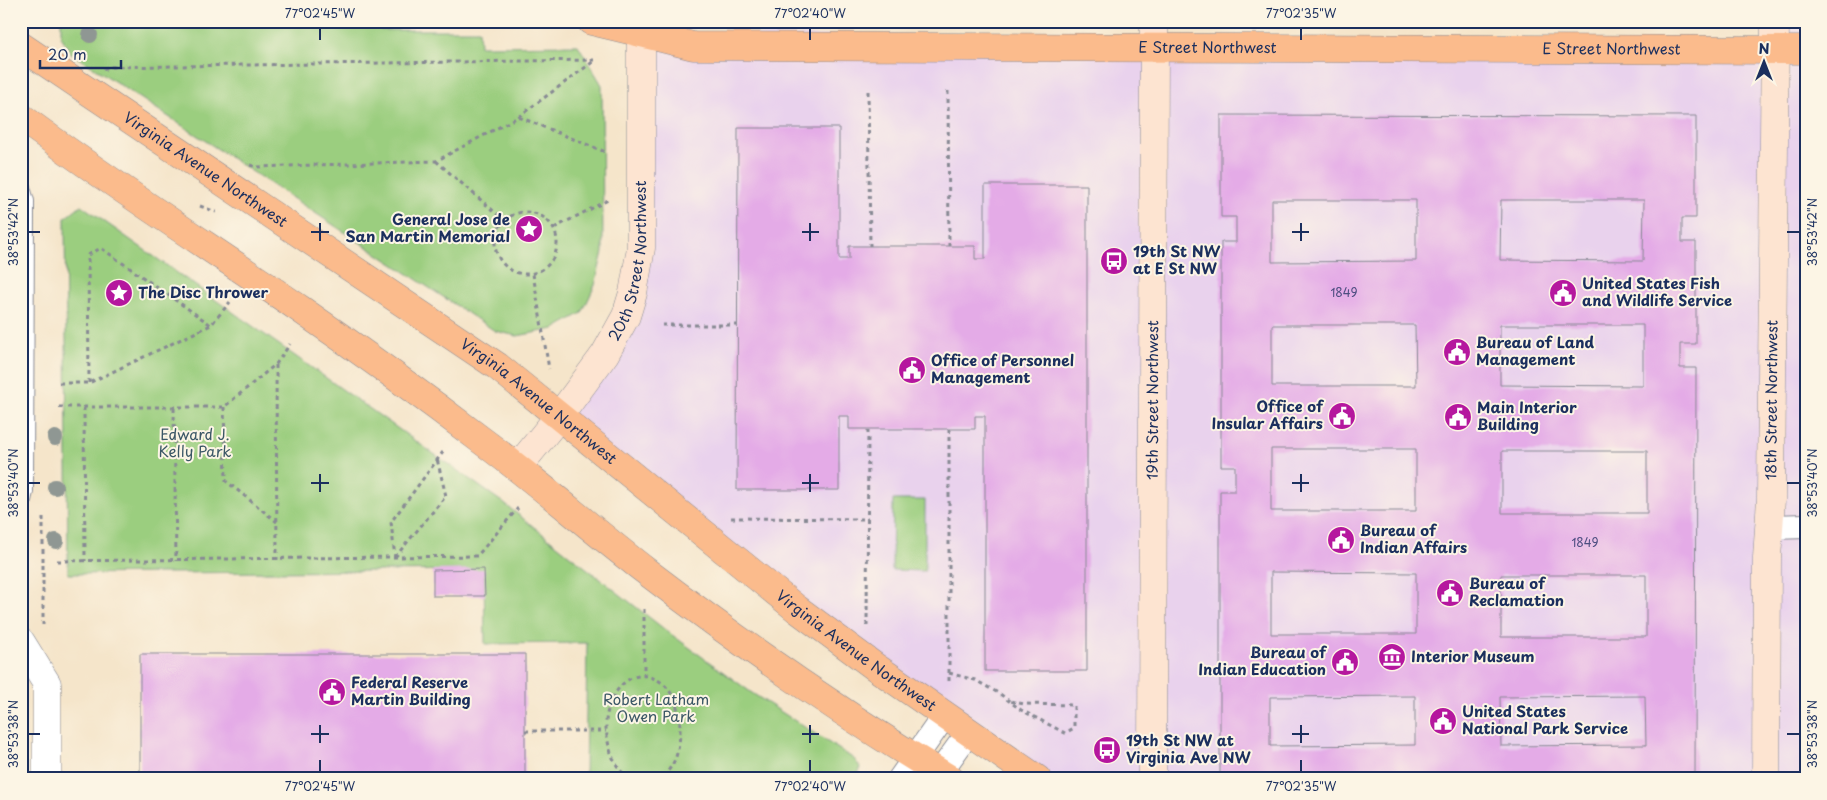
<svg xmlns="http://www.w3.org/2000/svg" width="1827" height="800" font-family="'Playpen Sans',sans-serif">
	<rect width="100%" height="100%" fill="#fcf5e5"/>
	<filter id="ink" filterUnits="userSpaceOnUse"><feTurbulence type="fractalNoise" baseFrequency=".02" numOctaves="2"/><feDisplacementMap in="SourceGraphic" scale="10" xChannelSelector="R" yChannelSelector="G"/><feConvolveMatrix kernelMatrix="1 2 1 2 8 2 1 2 1" color-interpolation-filters="sRGB"/></filter>
	<filter id="wash" filterUnits="userSpaceOnUse"><feTurbulence type="fractalNoise" baseFrequency=".0096" numOctaves="4" result="noise"/><feDisplacementMap in="SourceGraphic" scale="20" xChannelSelector="R" yChannelSelector="G"/><feGaussianBlur stdDeviation="1.12" result="paint"/><feColorMatrix in="noise" values="0 0 0 0 0 0 0 0 0 0 0 0 0 0 0 0 0 1.4 0 .05"/><feComposite in="paint" operator="in"/></filter>
	<g filter="url(#wash)">
		<rect width="100%" height="100%" fill="#f5e5ca"/>
		<path fill="#e9d2ed" d="M1775,21h31v758h-768l-478,-364 66,-99 15,-283 1133,16z"/>
		<path fill="#9bce7f" stroke="#5b7e6e" d="M61,21h320v9h98l1,16 98,-1 24,40 1,167 -8,33 -13,28 -28,16 -37,7 -22,-5 -425,-279 -9,-16z
			M81,205l421,297 166,130 84,61 102,66 6,8 -2,9 -5,3h-268l2,-136 -102,1 -1,-74 -416,4 -3,-356z
			M893,500h32v71l-33,-1z"/>
		<g id="blocks">
			<path fill="#e4abe7" fill-rule="evenodd" d="M1221,115l475,1v102h-14v24h14v102h-16v24h16l-1,411h-475v-288h15v-25h-14v-224h15v-25h-15zM1272,200h144v61l-144,1zM1501,200h143l-1,61 -143,-1zM1272,325h143l1,61h-144zM1500,325h143v61l-143,-1zM1271,449h145v62h-145zM1502,451h145v62h-145zM1271,572l145,1v61h-145zM1501,575h145v62h-145zM1415,696v49l-145,1v-49zM1645,696l1,49 -145,1 -1,-49z
				M738,128h101v131h10v-13h126v13h10v-74h102v486h-102v-255h-10v13h-126v-13h-10v74h-102z
				M484,569l1,27h-52v-26z
				M140,654h385v125h-385z"/>
		</g>
	</g>
	<g filter="url(#ink)">
		<use href="#blocks" fill-opacity="0" stroke="#888a94" stroke-width="1"/>
		<g fill="none" stroke-linecap="round" stroke-linejoin="round">
			<g stroke="#888a94" stroke-width="14">
				<path id="service" d="M21,177l7,24 -1,291 -6,26"/>
			</g>
			<g stroke="#888a94" stroke-width="26">
				<path id="minor" d="M1770,527l36,-1
					M900,779l45,-64
					M935,779l34,-47"/>
			</g>
			<g stroke="#888a94" stroke-width="29">
				<path id="tertiary" d="M21,642l26,42v95"/>
			</g>
			<g stroke="#888a94" stroke-width="29">
				<g id="secondary">
					<path id="s1" d="M518,467l42,-52 45,-61 21,-38 7,-23 8,-45v-227"/>
					<path id="s2" d="M1152,779l2,-758"/>
					<path id="s3" d="M1766,779l1,-221 4,-59 4,-478"/>
				</g>
			</g>
			<g stroke="#888a94" stroke-width="29">
				<g id="primary">
					<path id="s4" d="M641,33l52,13 1113,4"/>
					<path id="s5" d="M21,46l476,320 300,243 77,57 163,113"/>
					<path d="M21,117c91,68 186,128 279,192 61,42 122,86 181,131 57,42 110,89 166,132 97,74 198,144 303,207"/>
				</g>
			</g>
			<g stroke="#888a94" stroke-width="29">
				<path id="motorway" d="M591,21l50,12"/>
			</g>
			<path stroke="#888a94" stroke-width="3" stroke-dasharray="4 4" stroke-linecap="butt" d="M104,70l3,-3 487,-7
				M868,91l2,155
				M948,91l1,155
				M519,117l89,36
				M436,161l69,60
				M250,165l7,2 179,-6 82,-44 76,-56
				M200,206l16,6
				M495 243a31 31 0 1 1 62 0a31 31 0 1 1-62 0Z
				M554,228l54,-28
				M533,274l16,95
				M662,325h75
				M276,365l1,195
				M59,383h30l122,-58 19,-23
				M89,383l-1,-128 13,-7 110,77
				M59,407h165l52,-43 14,-20
				M84,407l1,154
				M224,407l2,74 51,41
				M174,408l2,153
				M949,429v255
				M43,517v109
				M731,518l137,1
				M395,557l51,-61 -9,-37
				M395,558l-4,-36 52,-70
				M57,561l420,-5 41,-48
				M867,626l1,-197
				M949,673l26,7 25,14 21,16 44,23 9,-5v-23l-50,-1 -14,-3
				M644,677v-71
				M525,731h81
				M629,779c-16,-13 -21,-31 -23,-51 -2,-24 18,-62 47,-50 27,10 31,50 24,75 -2,10 -9,18 -15,26"/>
			<use href="#service" stroke="#fff" stroke-width="12"/>
			<use href="#minor" stroke="#fff" stroke-width="24"/>
			<use href="#tertiary" stroke="#fff" stroke-width="28"/>
			<use href="#secondary" stroke="#fde4d1" stroke-width="28"/>
			<use href="#primary" stroke="#fbbb8c" stroke-width="28"/>
			<use href="#motorway" stroke="#fbbb8c" stroke-width="28"/>
		</g>
		<g fill="#8f9793">
			<circle cx="90" cy="35" r="8"/>
			<circle cx="55" cy="438" r="8"/>
			<circle cx="55" cy="487" r="8"/>
			<circle cx="56" cy="541" r="8"/>
		</g>
	</g>
	<path fill="none" stroke="#1b2f5e" stroke-width="2" d="M320,28v12M810,28v12M1301,28v12M320,223v18M810,223v18M1301,223v18M28,232h12M311,232h18M802,232h17M1292,232h17M1787,232h13M320,474v18M810,474v18M1301,474v18M28,483h12M311,483h18M802,483h17M1292,483h17M1787,483h13M320,725v18M810,725v18M1301,725v18M28,734h12M311,734h18M802,734h17M1292,734h17M1787,734h13M320,760v12M810,760v12M1301,760v12"/>
	<defs>
		<g id="sight-disc" transform="scale(1.4375)"><circle r="9.5" fill="#b5179e" stroke="#fcf5e5"/><path d="M0-6L1.8-2.2L6-1.7L2.9 1.2L3.7 5.4L0 3.3L-3.7 5.4L-2.9 1.2L-6-1.7L-1.8-2.2Z" fill="#fff"/></g>
		<g id="bus-disc" transform="scale(1.4375)"><circle r="9.5" fill="#b5179e" stroke="#fcf5e5"/><path d="M-5-6H5V4H4V6H2V4H-2V6H-4V4H-5ZM-3.5-4V0h7V-4ZM-3.5 1.2v1.5H-2V1.2ZM2 1.2v1.5H3.5V1.2Z" fill="#fff"/></g>
		<g id="civic-disc" transform="scale(1.4375)"><circle r="9.5" fill="#b5179e" stroke="#fcf5e5"/><path d="M-.6-6.5H3V-4.5H.6V-3L4-1V1h2V6H-6V1h2V-1L-.6-3ZM-1.2 2.5V6h2.4V2.5Z" fill="#fff"/></g>
		<g id="museum-disc" transform="scale(1.4375)"><circle r="9.5" fill="#b5179e" stroke="#fcf5e5"/><path d="M0-6L6-3V-2H-6V-3ZM-5-1h2V3h-2ZM-1-1h2V3h-2ZM3-1h2V3H3ZM-6 4H6V6H-6Z" fill="#fff"/></g>
	</defs>
	<g fill-rule="evenodd">
		<use href="#sight-disc" x="529" y="229"/>
		<use href="#bus-disc" x="1114" y="261"/>
		<use href="#sight-disc" x="119" y="293"/>
		<use href="#civic-disc" x="1563" y="293"/>
		<use href="#civic-disc" x="1457" y="352"/>
		<use href="#civic-disc" x="912" y="370"/>
		<use href="#civic-disc" x="1342" y="416"/>
		<use href="#civic-disc" x="1458" y="417"/>
		<use href="#civic-disc" x="1341" y="540"/>
		<use href="#civic-disc" x="1450" y="593"/>
		<use href="#museum-disc" x="1392" y="657"/>
		<use href="#civic-disc" x="1345" y="662"/>
		<use href="#civic-disc" x="332" y="692"/>
		<use href="#civic-disc" x="1443" y="721"/>
		<use href="#bus-disc" x="1107" y="750"/>
	</g>
	<g text-anchor="middle" stroke-width="4" stroke-linejoin="round" paint-order="stroke">
		<g font-size="12" fill="#4d4e80">
			<text x="1344" y="297">1849</text>
			<text x="1585" y="547">1849</text>
		</g>
		<g font-size="15" fill="#1b2f5e" stroke="#fcf5e5">
			<text dy="5" stroke="none"><textPath href="#s4" startOffset="568">E Street Northwest</textPath></text>
			<text dy="5" stroke="none"><textPath href="#s4" startOffset="972">E Street Northwest</textPath></text>
			<text dy="5" stroke="none"><textPath href="#s5" startOffset="222">Virginia Avenue Northwest</textPath></text>
			<text dy="5" stroke="none"><textPath href="#s1" startOffset="241">20th Street Northwest</textPath></text>
			<text dy="5" stroke="none"><textPath href="#s2" startOffset="379">19th Street Northwest</textPath></text>
			<text dy="5" stroke="none"><textPath href="#s3" startOffset="379">18th Street Northwest</textPath></text>
			<text dy="5" stroke="none"><textPath href="#s5" startOffset="628">Virginia Avenue Northwest</textPath></text>
			<text dy="5" stroke="none"><textPath href="#s5" startOffset="1032">Virginia Avenue Northwest</textPath></text>
		</g>
		<g font-size="15" font-weight="bold" fill="#1b2f5e" stroke="#fcf5e5" text-anchor="start">
			<text x="510" y="225" text-anchor="end">General Jose de<tspan x="510" dy="17">San Martin Memorial</tspan></text>
			<text x="1133" y="257">19th St NW<tspan x="1133" dy="17">at E St NW</tspan></text>
			<text x="1582" y="289">United States Fish<tspan x="1582" dy="17">and Wildlife Service</tspan></text>
			<text x="138" y="298">The Disc Thrower</text>
			<text x="1476" y="348">Bureau of Land<tspan x="1476" dy="17">Management</tspan></text>
			<text x="931" y="366">Office of Personnel<tspan x="931" dy="17">Management</tspan></text>
			<text x="1323" y="412" text-anchor="end">Office of<tspan x="1323" dy="17">Insular Affairs</tspan></text>
			<text x="1477" y="413">Main Interior<tspan x="1477" dy="17">Building</tspan></text>
			<text x="1360" y="536">Bureau of<tspan x="1360" dy="17">Indian Affairs</tspan></text>
			<text x="1469" y="589">Bureau of<tspan x="1469" dy="17">Reclamation</tspan></text>
			<text x="1326" y="658" text-anchor="end">Bureau of<tspan x="1326" dy="17">Indian Education</tspan></text>
			<text x="1411" y="662">Interior Museum</text>
			<text x="351" y="688">Federal Reserve<tspan x="351" dy="17">Martin Building</tspan></text>
			<text x="1462" y="717">United States<tspan x="1462" dy="17">National Park Service</tspan></text>
			<text x="1126" y="746">19th St NW at<tspan x="1126" dy="17">Virginia Ave NW</tspan></text>
		</g>
		<g font-size="15" fill="#3b5766" stroke="#fcf5e5">
			<text x="195" y="440">Edward J.<tspan x="195" dy="17">Kelly Park</tspan></text>
			<text x="656" y="705">Robert Latham<tspan x="656" dy="17">Owen Park</tspan></text>
		</g>
	</g>
	<rect width="1827" height="800" fill="none" stroke="#fcf5e5" stroke-width="55"/>
	<g transform="translate(1764 62)" stroke="#fcf5e5" stroke-width="4" paint-order="stroke">
	<path d="M0-4L9 19L0 12L-9 19Z" fill="#1b2f5e"/>
	<text y="-8" font-size="14" font-weight="bold" text-anchor="middle" fill="#1b2f5e">N</text>
	</g>
	<path d="M40 60v8h81v-8" fill="none" stroke="#1b2f5e" stroke-width="2.5"/>
	<text x="48" y="60" font-size="15" fill="#1b2f5e" stroke="#fcf5e5" stroke-width="4" paint-order="stroke">20 m</text>
	<rect x="28" y="28" width="1772" height="744" fill="none" stroke="#1b2f5e" stroke-width="2"/>
	<g font-size="12" text-anchor="middle" fill="#1b2f5e">
		<text x="320" y="18">77°02'45"W</text>
		<text x="810" y="18">77°02'40"W</text>
		<text x="1301" y="18">77°02'35"W</text>
		<text transform="translate(14 232) rotate(-90)" y="4">38°53'42"N</text>
		<text transform="translate(1813 232) rotate(-90)" y="4">38°53'42"N</text>
		<text transform="translate(14 483) rotate(-90)" y="4">38°53'40"N</text>
		<text transform="translate(1813 483) rotate(-90)" y="4">38°53'40"N</text>
		<text transform="translate(14 734) rotate(-90)" y="4">38°53'38"N</text>
		<text transform="translate(1813 734) rotate(-90)" y="4">38°53'38"N</text>
		<text x="320" y="791">77°02'45"W</text>
		<text x="810" y="791">77°02'40"W</text>
		<text x="1301" y="791">77°02'35"W</text>
	</g>
</svg>
